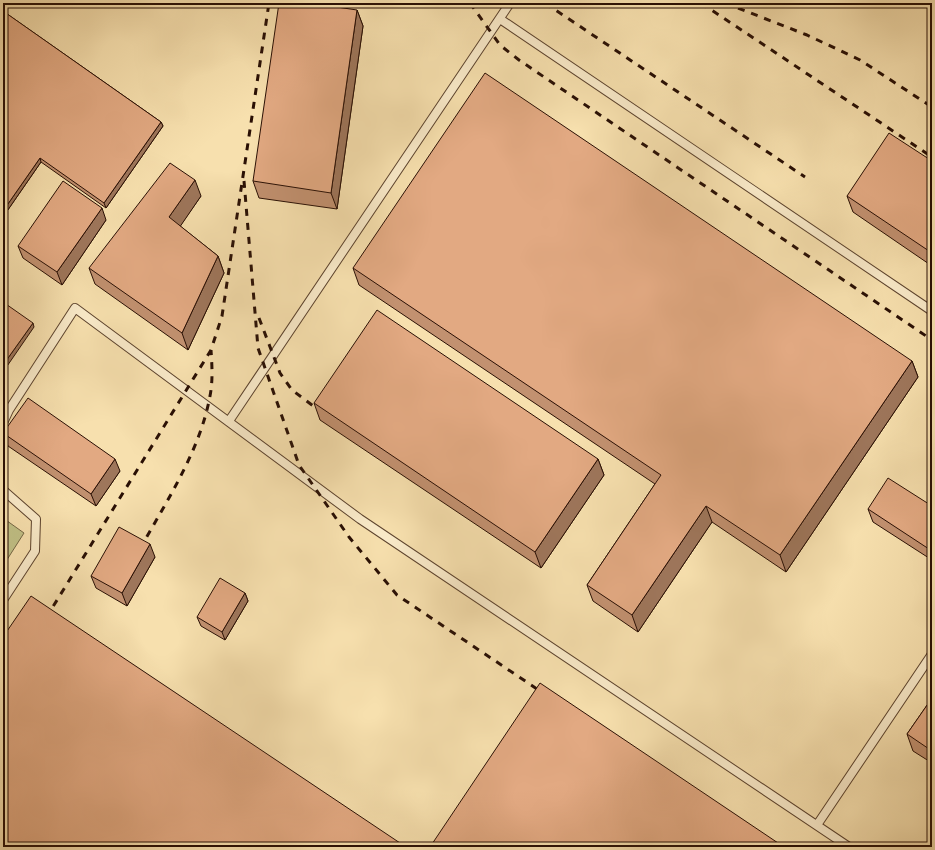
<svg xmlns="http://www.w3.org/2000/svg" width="935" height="850" font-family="Vollkorn,serif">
	<rect width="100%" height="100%" fill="#f7e0ae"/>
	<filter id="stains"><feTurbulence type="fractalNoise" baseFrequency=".005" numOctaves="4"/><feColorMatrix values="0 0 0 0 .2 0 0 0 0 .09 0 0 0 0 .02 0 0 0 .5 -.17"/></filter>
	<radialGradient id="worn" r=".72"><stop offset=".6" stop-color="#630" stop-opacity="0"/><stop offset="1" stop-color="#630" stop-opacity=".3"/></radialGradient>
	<path fill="#c1c187" stroke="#756846" d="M3,518l21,15 -21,33z"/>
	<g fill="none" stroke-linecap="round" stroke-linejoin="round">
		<g stroke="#5c432e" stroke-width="10">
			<path id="service" d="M500,19l432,292
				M229,421l281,-418
				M3,423l6,-13 66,-102 285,211 489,328
				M3,490l33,29 -1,32 -32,49
				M817,825l115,-171"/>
		</g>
		<use href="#service" stroke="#faebca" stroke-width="8"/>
		<path stroke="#290f04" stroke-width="3" stroke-dasharray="7 7" stroke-linecap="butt" d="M470,3l30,42 19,15 413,280
			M545,3l260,174
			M701,3l231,154
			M725,3l82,32 53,25 72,47
			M244,181l14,167 41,117 50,72 48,58 149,100
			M259,318l21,55 12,17 32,24
			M140,549c27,-49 60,-98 70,-153 3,-15 2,-31 1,-46
			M46,618l165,-268 11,-34 47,-313"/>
	</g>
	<path fill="#c29170" stroke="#290f04" d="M357,10l6,16 -26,183 -78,-11 -6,-17z
		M3,11l158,111 2,4 -57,82 -65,-46 -38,55z
		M932,161v105l-79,-54 -6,-16z
		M201,196l-21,30 38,30 6,17 -36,77 -93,-66 -6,-16z
		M106,220l-44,65 -39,-27 -5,-12z
		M353,268l559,93 6,16 -132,195 -74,-50 -74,110 -45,-31 -6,-16 68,-101 -296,-199z
		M314,403l284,56 6,16 -63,93 -221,-148z
		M3,433l117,38 -24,35 -88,-60z
		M932,506v54l-59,-38 -5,-13z
		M155,557l-28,49 -31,-18 -5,-12z
		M245,593l3,8 -23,39 -24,-14 -4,-9z
		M932,698v65l-19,-12 -6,-17z"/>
	<path fill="#9e765b" stroke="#290f04" d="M357,10l6,16 -26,183 -6,-16z
		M161,122l2,4 -57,82 -2,-5z
		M40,158l1,4 -38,55v-6z
		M195,180l6,16 -26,38 -6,-17z
		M102,208l4,12 -44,65 -5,-13z
		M218,256l6,17 -36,77 -6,-17z
		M33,323l1,4 -31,45v-7z
		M912,361l6,16 -132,195 -6,-17z
		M115,459l5,12 -24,35 -5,-12z
		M598,459l6,16 -63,93 -6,-16z
		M706,506l6,16 -74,110 -6,-17z
		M150,544l5,13 -28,49 -5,-13z
		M245,593l3,8 -23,39 -3,-8z"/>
	<path fill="#e2a982" stroke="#290f04" d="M279,3h31l47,7 -26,183 -78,-12z
		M3,11l158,111 -57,81 -64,-45 -37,53z
		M485,73l427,288 -132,194 -74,-49 -74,109 -45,-30 74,-110 -308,-207z
		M889,133l43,28v92l-85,-57z
		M170,163l25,17 -26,37 49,39 -36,77 -93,-65z
		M63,181l39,27 -45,64 -39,-26z
		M3,302l30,21 -30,42z
		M377,310l221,149 -63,93 -221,-149z
		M28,398l87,61 -24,35 -88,-61z
		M888,478l44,28v45l-64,-42z
		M119,527l31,17 -28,49 -31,-17z
		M220,578l25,15 -23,39 -25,-15z
		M31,596l375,251h-403v-210z
		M540,683l244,164h-354z
		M932,698v53l-25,-17z"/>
	<rect width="935" height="850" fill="none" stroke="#f7e0ae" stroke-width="16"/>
	<rect x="4" y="4" width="927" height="842" fill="none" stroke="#290f04" stroke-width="2"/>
	<rect x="8" y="8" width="919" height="834" fill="none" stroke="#290f04"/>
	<rect width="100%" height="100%" filter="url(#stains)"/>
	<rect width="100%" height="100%" fill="url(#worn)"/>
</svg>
